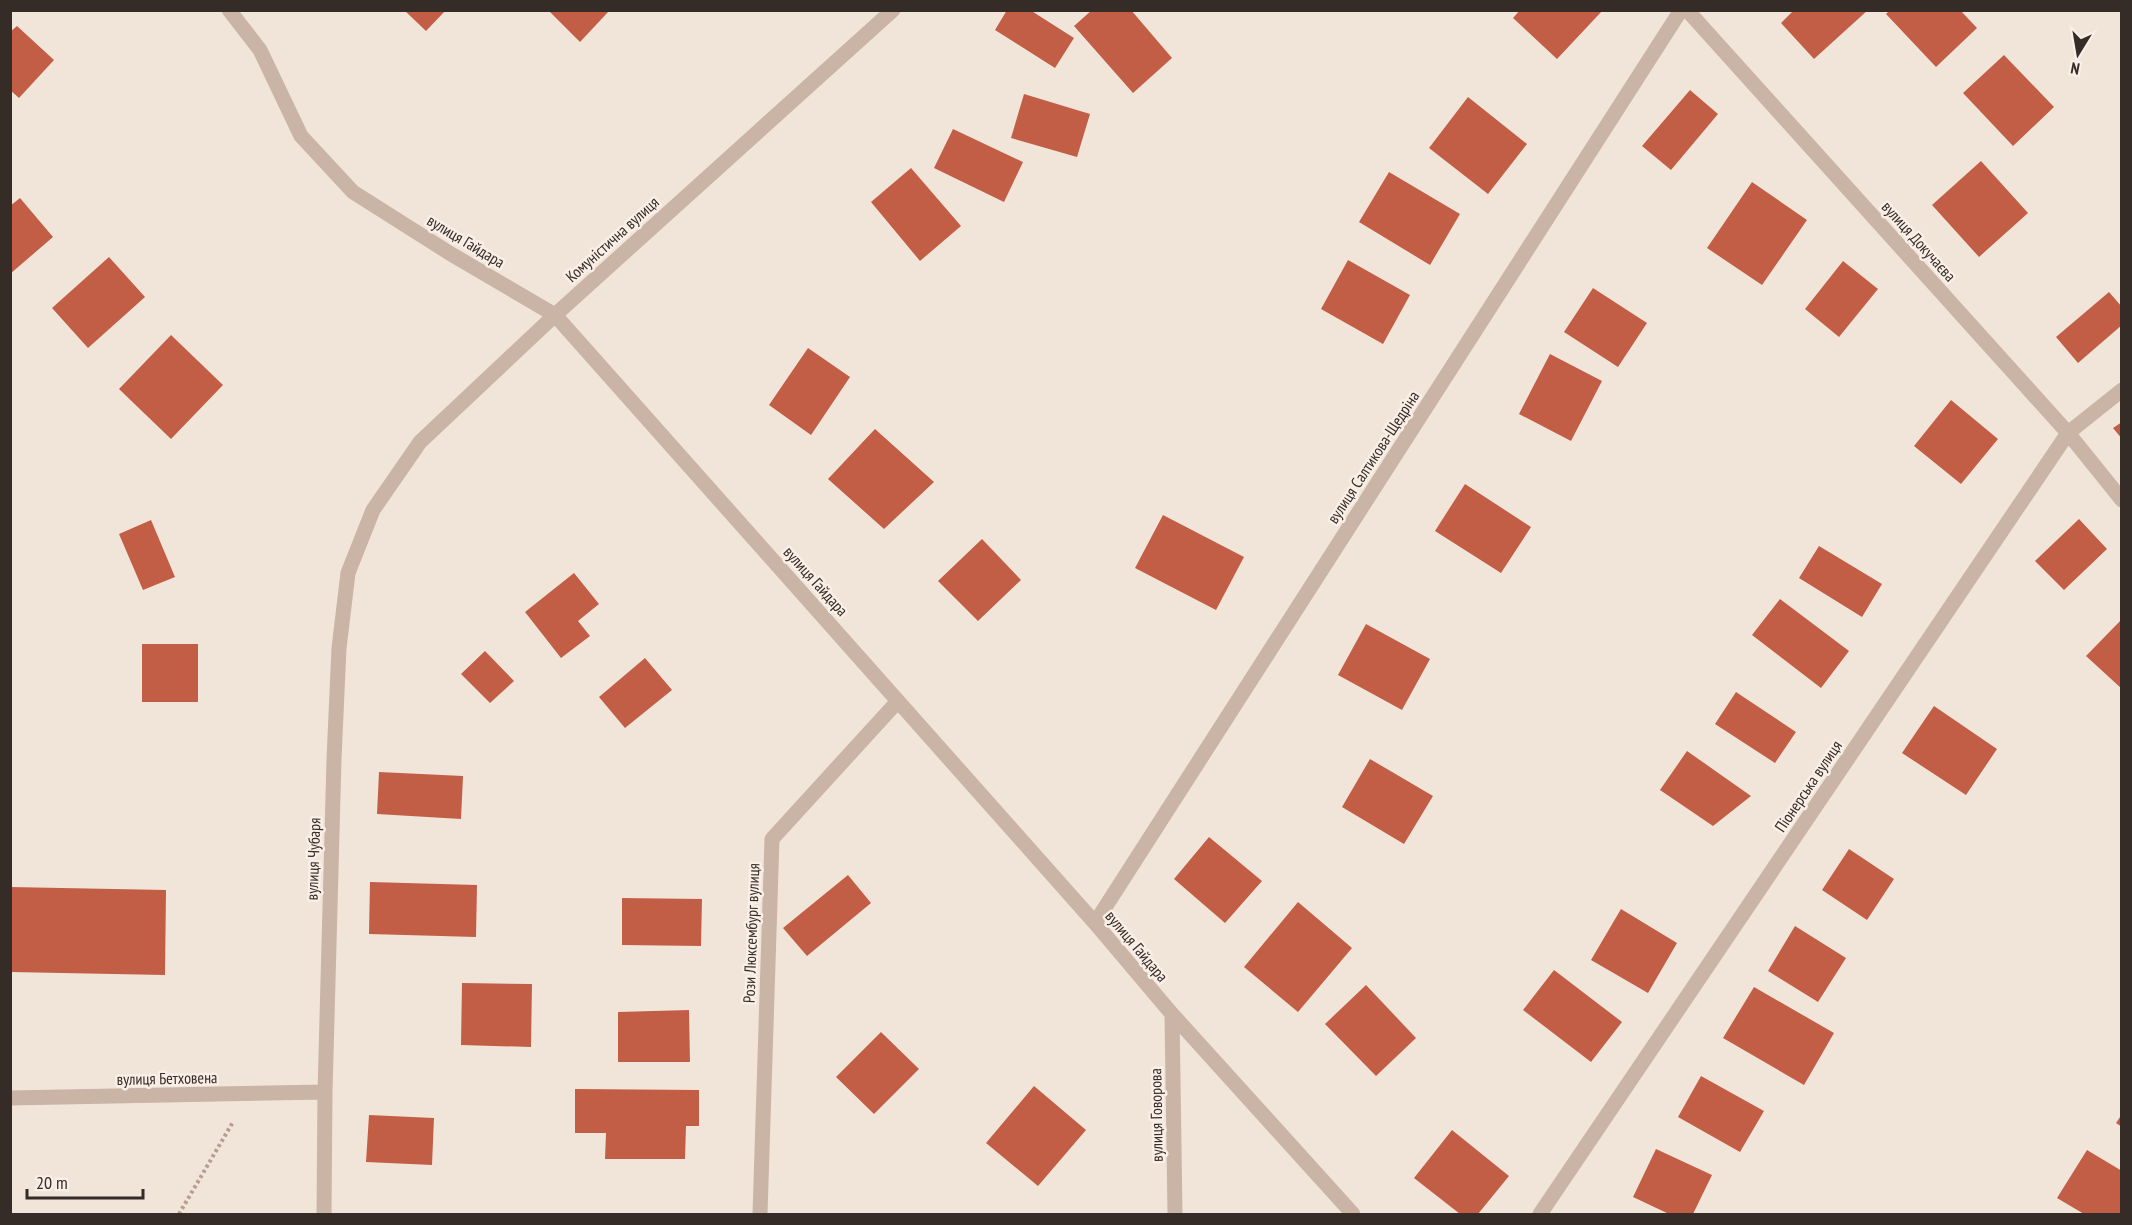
<svg xmlns="http://www.w3.org/2000/svg" width="2132" height="1225" font-family="'PT Sans Narrow',sans-serif">
	<rect width="100%" height="100%" fill="#f1e5da"/>
	<path fill="#c35e46" d="M404,10h42l-20,21z
		M548,10h62l-30,32z
		M1007,10h23l44,28 -19,30 -60,-38z
		M1092,10h39l41,48 -39,35 -59,-67z
		M1520,10h83l-46,49 -44,-41z
		M1794,10h74l-54,49 -33,-36z
		M1890,10h70l17,18 -41,39 -50,-53z
		M17,26l37,34 -35,38 -9,-8v-58z
		M2004,55l50,52 -41,39 -50,-53z
		M1690,90l28,24 -47,56 -29,-24z
		M1024,94l66,20 -13,43 -66,-19z
		M1468,97l59,47 -39,50 -59,-46z
		M953,129l70,33 -19,40 -70,-34z
		M1981,161l47,52 -49,44 -47,-52z
		M911,168l50,58 -41,35 -49,-59z
		M1389,172l71,42 -30,51 -71,-43z
		M1752,182l55,38 -45,65 -55,-37z
		M20,198l33,39 -43,37v-68z
		M109,257l36,40 -57,51 -36,-40z
		M1348,260l62,35 -27,49 -62,-35z
		M1843,261l35,28 -39,48 -34,-28z
		M1593,288l54,35 -29,44 -54,-35z
		M2109,292l13,15v18l-44,38 -22,-26z
		M171,335l52,50 -52,54 -52,-50z
		M808,348l42,29 -39,58 -42,-30z
		M1550,354l52,27 -31,60 -52,-27z
		M1951,400l47,39 -37,45 -47,-38z
		M2122,422v17l-9,-11z
		M875,429l59,53 -50,47 -56,-50z
		M1465,484l66,43 -30,46 -66,-42z
		M1163,515l81,42 -28,53 -81,-42z
		M2079,519l28,30 -43,41 -29,-29z
		M151,520l24,57 -32,13 -24,-56z
		M982,539l39,41 -43,41 -40,-40z
		M1819,546l63,38 -20,33 -63,-39z
		M574,573l25,31 -21,17 12,15 -29,22 -36,-46z
		M1780,599l69,52 -28,37 -69,-53z
		M2122,619v70l-36,-33z
		M1366,624l64,35 -28,51 -64,-35z
		M142,644h56v58h-56z
		M485,651l29,30 -24,22 -29,-29z
		M645,658l27,32 -47,38 -26,-31z
		M1736,692l60,40 -21,31 -60,-39z
		M1934,706l63,43 -31,46 -64,-42z
		M1687,751l64,45 -38,30 -53,-36z
		M1370,759l63,37 -29,48 -62,-37z
		M379,772l84,4 -2,43 -84,-5z
		M1209,837l53,44 -37,42 -51,-44z
		M1849,849l45,30 -27,41 -45,-30z
		M848,875l23,28 -64,53 -24,-28z
		M370,882l107,3 -1,52 -107,-3z
		M10,887l156,3 -1,85 -155,-3z
		M622,898l80,1 -1,47 -79,-1z
		M1298,902l54,46 -54,64 -54,-45z
		M1621,909l56,34 -29,50 -57,-33z
		M1795,926l51,32 -28,44 -50,-31z
		M1554,970l68,52 -31,40 -68,-52z
		M462,983l70,1 -1,63 -70,-2z
		M1366,985l50,53 -40,38 -51,-52z
		M1754,987l80,46 -30,52 -81,-47z
		M689,1010l1,52h-72v-50z
		M881,1032l38,37 -45,45 -38,-37z
		M1701,1076l63,35 -24,41 -62,-35z
		M1034,1086l52,44 -48,56 -52,-43z
		M575,1089l124,1v36h-13l-1,33h-80l1,-26h-31z
		M2122,1114v13l-6,-4z
		M369,1115l65,3 -2,47 -66,-3z
		M1452,1130l57,46 -31,38h-18l-46,-36z
		M1656,1149l56,26 -19,39h-24l-36,-17z
		M2087,1150l35,21v43h-38l-27,-16z"/>
	<g fill="none" stroke-linecap="round" stroke-linejoin="round">
		<path stroke="#b49e91" stroke-width="4" stroke-dasharray="3 3" stroke-linecap="butt" d="M179,1214l54,-92"/>
		<path stroke="#c9b4a6" stroke-width="15" d="M229,10l31,40 41,86 52,56 98,62 104,61 540,608 77,91 181,200
			M1687,10l381,423 54,67
			M1095,923l586,-913
			M1172,1014l3,200
			M10,1098l315,-6
			M324,1214l1,-122 9,-333 5,-111 9,-75 25,-63 47,-68 135,-127 338,-305
			M760,1214l12,-375 126,-138
			M1540,1214l528,-781 54,-43"/>
	</g>
	<g text-anchor="middle" stroke-width="5" stroke-linejoin="round" paint-order="stroke">
		<g font-size="16" fill="#352b27" stroke="#f9efe6">
			<text transform="translate(612 239) rotate(-42)" y="6">Комуністична вулиця</text>
			<text transform="translate(466 241) rotate(31)" y="6">вулиця Гайдара</text>
			<text transform="translate(1919 241) rotate(48)" y="6">вулиця Докучаєва</text>
			<text transform="translate(1373 457) rotate(-57)" y="6">вулиця Салтикова-Щедріна</text>
			<text transform="translate(816 581) rotate(48)" y="6">вулиця Гайдара</text>
			<text transform="translate(1808 786) rotate(-56)" y="6">Піонерська вулиця</text>
			<text transform="translate(313 859) rotate(-88)" y="6">вулиця Чубаря</text>
			<text transform="translate(751 933) rotate(-88)" y="6">Рози Люксембург вулиця</text>
			<text transform="translate(1137 946) rotate(50)" y="6">вулиця Гайдара</text>
			<text transform="translate(167 1078) rotate(-1)" y="6">вулиця Бетховена</text>
			<text transform="translate(1156 1115) rotate(-91)" y="6">вулиця Говорова</text>
		</g>
	</g>
	<rect width="2132" height="1225" fill="none" stroke="#352b27" stroke-width="24"/>
	<g transform="translate(2078 54) rotate(191)" stroke="#f9efe6" stroke-width="4.5" paint-order="stroke">
	<path d="M0-4.5L10 22L0 15L-10 22Z" fill="#352b27"/>
	<text y="-9" font-size="16" font-weight="bold" text-anchor="middle" fill="#352b27">N</text>
	</g>
	<path d="M27 1189v9h116v-9" fill="none" stroke="#352b27" stroke-width="3"/>
	<text x="36" y="1189" font-size="18" fill="#352b27" stroke="#f9efe6" stroke-width="4.5" paint-order="stroke">20 m</text>
</svg>
